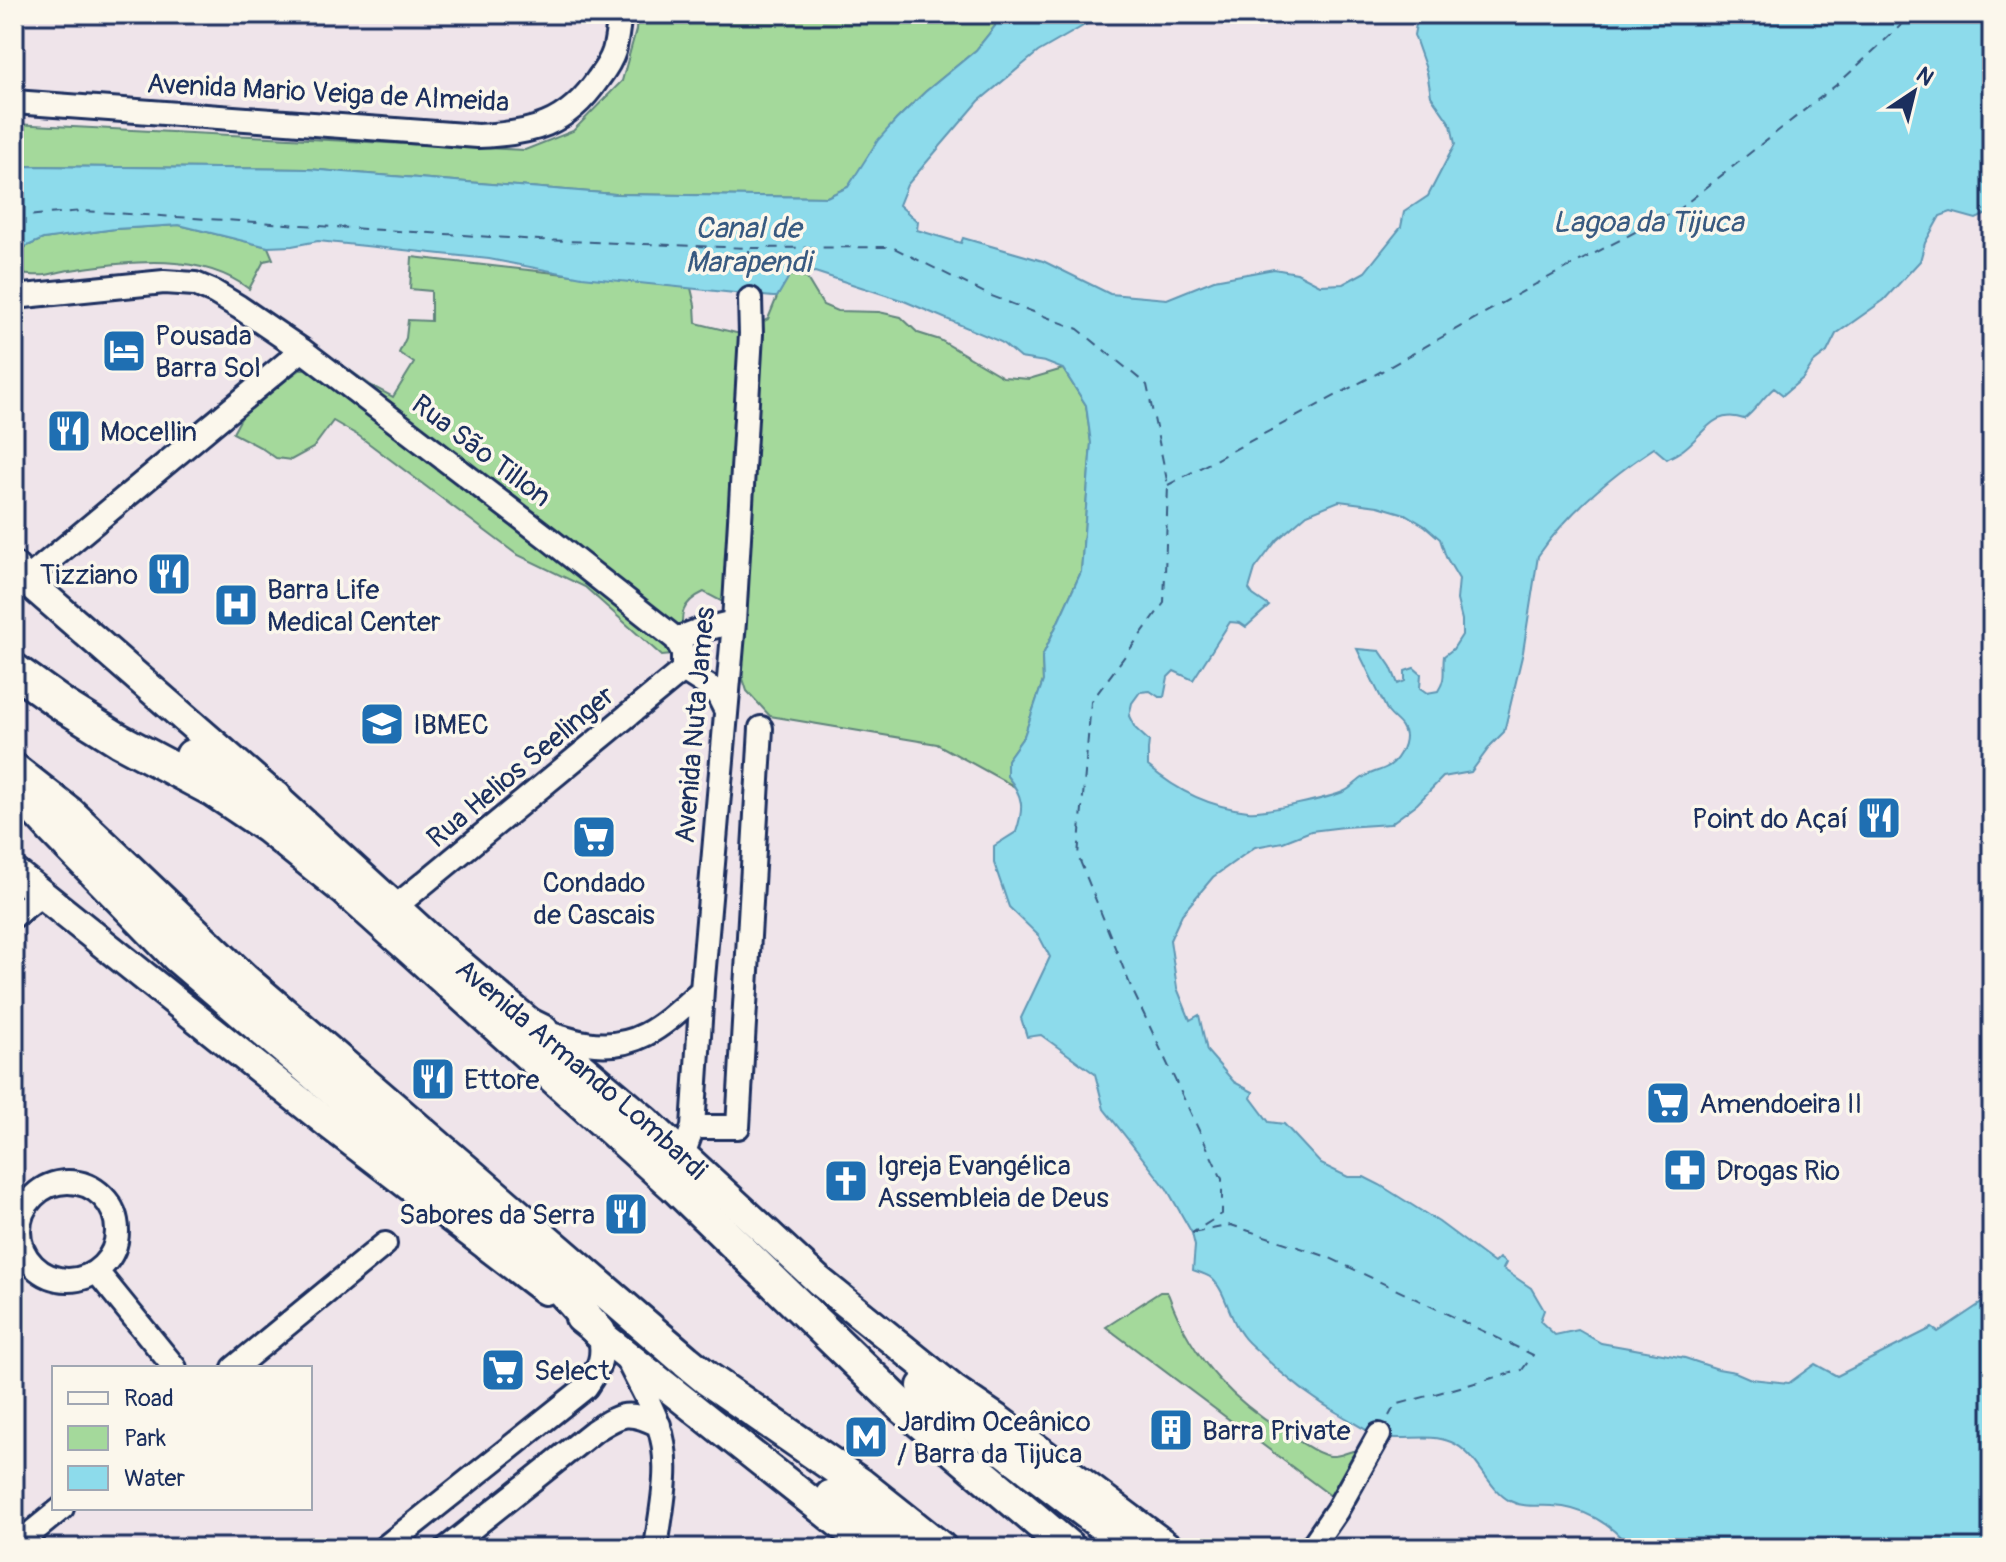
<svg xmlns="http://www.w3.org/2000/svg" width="2006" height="1562" font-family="Pangolin,sans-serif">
	<rect width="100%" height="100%" fill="#efe4ea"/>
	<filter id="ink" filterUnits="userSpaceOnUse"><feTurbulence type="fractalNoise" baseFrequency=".0125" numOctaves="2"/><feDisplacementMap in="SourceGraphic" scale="16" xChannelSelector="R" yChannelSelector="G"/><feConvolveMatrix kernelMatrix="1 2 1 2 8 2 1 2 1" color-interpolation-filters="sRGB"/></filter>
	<g filter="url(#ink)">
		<path fill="#a4d99b" stroke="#60847c" stroke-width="2" d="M637,14h359l-1,12 -19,24 -51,42 -29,28 -48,67 -21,10 -212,-3 -308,-25 -286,-3 -7,2v-44l511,26 48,-19 49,-50 14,-51z
			M179,225l89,22 5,12 -9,2 -15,28c-50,-38 -120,-27 -179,-19 -9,1 -17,4 -25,5 -10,1 -21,-1 -31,-1v-22l29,-13 72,-10z
			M412,257l279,31 4,17 1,18 44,11 28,-15 9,-22 12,-22 17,2 17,28 14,6 42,1 22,5 17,16 22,7 63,37 26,2 34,-10 23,36 5,38 -10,129 -39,85 1,24 -19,55 -17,24v16l10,12 -80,-44 -167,-28 -23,-25 -8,-25v-37l-16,-27 -19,-10c-28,13 -22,28 -21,55l-11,8 -10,1 -77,-69 -69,-33 -157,-118 -26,-15 -20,27 -22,12 -15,-2 -16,-11 -27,-14 13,-24 54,-39 34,-11 38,27 21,11 21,-34 -15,-10 7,-15 2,-18 23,1v-30l-21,-2z
			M1160,1292h7l2,4c24,66 68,110 128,144 10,6 22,15 33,16 9,1 16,-4 24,-5l5,3 -24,45 -229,-172z"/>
		<path fill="#8ddbeb" stroke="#5f96b3" stroke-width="2" fill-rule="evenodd" d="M996,14h108l-66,38 -59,49 -72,84 -8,20 19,17 -1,8 44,13 2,-5 80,23 67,33 57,5 47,-19 60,-11 23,4 23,12 23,-1 22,-12 36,-45 3,-15 24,-16 27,-52 -4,-19 -20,-29 -4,-24 -13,-37 4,-21h574v194l-5,6 -11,5 -25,-7 -11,4 -15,27 -5,18 -36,39 -48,34 -9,18 -14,11 -10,15 -20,17 -9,-7c-12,10 -18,22 -30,31 -30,-11 -40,15 -60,30 -5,4 -12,7 -17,10l-13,-11c-44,29 -86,64 -116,108l-15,96 -19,80 -13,13 -20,27 -28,5 -26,27 -27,20 -46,3 -33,4 -28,11 -28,5 -42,30 -31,37 -12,26 7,48 13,32 9,-5 8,36 27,31 19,10 -2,6 18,24 15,2 37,40 27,13h16l16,8 59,37 55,41 5,-5 7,5 -3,6 28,19 13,22 -4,11 15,14 23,-5 23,13 84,15 33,11 17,3 16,7 38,4 26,-19 22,12 95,-48 6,4 48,-32 -4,-5 10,-7v260h-362c-18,-24 -47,-41 -78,-42 -13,-1 -29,2 -42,-5 -23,-12 -32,-48 -59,-59 -21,-9 -45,-1 -67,-5 -12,-2 -27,-12 -38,-19 -32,-18 -61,-40 -87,-66 -6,-5 -13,-11 -17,-17 -13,-16 -16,-46 -32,-58 -5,-3 -12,-5 -17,-7l2,-24 -3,-13 -25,-44 -63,-80 -9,-35 -54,-39 -14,2 -6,-19 29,-61 -11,-21 -30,-29 -15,-44v-17l22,-14c8,-24 8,-35 -9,-56v-16l17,-24 19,-55 -1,-24 39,-85 10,-129 -5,-38 -23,-36 -18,-7 -25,-4 -19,-16 -97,-41 -89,-29 -25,3 -13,22h-4l-191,-20 -93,-18 -171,-18 -26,5 -24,1 -89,-22 -64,4 -72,10 -29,13v-84l7,-2 286,3 308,25 212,3 21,-10 30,-47 18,-20 29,-28 51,-42 19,-24zM1339,501l39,5 27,8 20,12 15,13 6,18 13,22 -2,21 5,20v15l-9,14 -9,7c-2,15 3,21 -6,35l-11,2 -7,-5 1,-14 -7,-6 -9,3v10l-7,3 -7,-17 -11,-16 -23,-2 31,63c7,9 16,12 17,24 0,11 -8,26 -18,31 -7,4 -15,5 -23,10 -7,4 -12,11 -19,14 -15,7 -82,22 -97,20 -38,-4 -71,-20 -100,-45v-16l1,-9 -14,-13 -6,-12 3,-13 8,-11 10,-1 9,6h5l4,-20 6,-6 19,9 37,-58 10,1 6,4 23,-21 -16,-11 -4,-6 6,-20 22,-29 30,-26z"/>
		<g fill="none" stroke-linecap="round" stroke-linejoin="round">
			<path stroke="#385a81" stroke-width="2" stroke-dasharray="10 8" stroke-linecap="butt" d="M14,217l68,-6 458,29 209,8 143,-1 97,48 89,34 69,56 21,100 -4,118 -73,99 -13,154 53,131 91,192v35l-30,19
				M749,250l1,37
				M1168,485l214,-114 154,-87 143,-75 161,-127 73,-68
				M1193,1233l38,-8 97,32 205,98 -11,15 -127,35 -6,11"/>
			<g stroke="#1b2f5e" stroke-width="28">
				<path id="minor" d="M14,102l464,34c53,-2 89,-11 120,-57 6,-8 13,-18 16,-28 3,-11 4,-25 6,-37
					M14,297l150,-15 31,2 19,8 25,15 63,43 247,189 127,100 7,13v18l-288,237
					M26,580l276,-230
					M676,639l21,-8 37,-9
					M683,670l33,21 10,20
					M14,916l28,-22
					M543,1032c14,3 28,9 43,11 53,9 80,-21 116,-53
					M693,1127h45l23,-399
					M683,1155l10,-28 9,-137 32,-368 17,-288 -1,-35
					M19 1231a49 49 0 1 1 98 0a49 49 0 1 1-98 0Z
					M97,1272l78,96
					M626,1357c10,22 24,44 32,67 15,39 3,85 -2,124
					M234,1368l151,-124
					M14,1547l48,-39
					M384,1548l202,-161c14,-20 19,-31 13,-55
					M447,1548l147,-117c28,-18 34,-21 65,-6
					M1311,1548l26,-38 42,-75"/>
			</g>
			<g stroke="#1b2f5e" stroke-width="34">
				<g id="major">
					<path id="s1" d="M14,567l12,13 249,217 153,140 218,184 172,159 135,109 47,32 169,127"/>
					<path d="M14,872l316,253 215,165"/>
					<path d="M580,1318l290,230"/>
					<path d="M922,1386l25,22 162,124 15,16"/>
					<path d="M830,1495l36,24 38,29"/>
				</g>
			</g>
			<g stroke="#1b2f5e" stroke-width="38">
				<path id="highway" d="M14,670l49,35 56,35 94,50 55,37 77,62 330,297 228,221 166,141
					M192,756l83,41
					M14,770l56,44 173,165 443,382 22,18 153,106 79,63
					M21,794l31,34 125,128 347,297 32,30 43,49
					M491,1006l51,25"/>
			</g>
			<use href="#minor" stroke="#fbf7ec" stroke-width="22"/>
			<use href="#major" stroke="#fbf7ec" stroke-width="28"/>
			<use href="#highway" stroke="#fbf7ec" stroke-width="32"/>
		</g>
	</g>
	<defs>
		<g id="hotel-square" transform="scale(2.3)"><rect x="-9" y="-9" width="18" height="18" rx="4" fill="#1f6fb2" stroke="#fbf7ec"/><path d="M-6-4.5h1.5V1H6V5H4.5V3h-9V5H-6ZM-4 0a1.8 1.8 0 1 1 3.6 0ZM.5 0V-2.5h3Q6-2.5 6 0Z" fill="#fff"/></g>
		<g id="restaurant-square" transform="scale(2.3)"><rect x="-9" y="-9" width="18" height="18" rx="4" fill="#1f6fb2" stroke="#fbf7ec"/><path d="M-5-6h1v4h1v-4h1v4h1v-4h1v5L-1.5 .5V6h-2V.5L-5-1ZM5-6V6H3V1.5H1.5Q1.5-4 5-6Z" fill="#fff"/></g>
		<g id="hospital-square" transform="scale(2.3)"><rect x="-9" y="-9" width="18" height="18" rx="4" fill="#1f6fb2" stroke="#fbf7ec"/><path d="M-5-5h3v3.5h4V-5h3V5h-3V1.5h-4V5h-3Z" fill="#fff"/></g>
		<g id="university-square" transform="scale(2.3)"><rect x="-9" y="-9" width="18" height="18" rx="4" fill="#1f6fb2" stroke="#fbf7ec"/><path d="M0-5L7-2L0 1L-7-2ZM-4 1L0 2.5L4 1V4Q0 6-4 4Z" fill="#fff"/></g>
		<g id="supermarket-square" transform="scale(2.3)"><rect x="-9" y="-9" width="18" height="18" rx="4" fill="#1f6fb2" stroke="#fbf7ec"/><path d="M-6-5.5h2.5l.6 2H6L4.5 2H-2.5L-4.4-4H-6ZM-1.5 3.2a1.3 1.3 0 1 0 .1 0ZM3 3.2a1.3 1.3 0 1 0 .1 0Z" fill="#fff"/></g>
		<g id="pharmacy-square" transform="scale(2.3)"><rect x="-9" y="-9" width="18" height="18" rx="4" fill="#1f6fb2" stroke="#fbf7ec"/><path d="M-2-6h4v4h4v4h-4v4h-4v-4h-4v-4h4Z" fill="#fff"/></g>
		<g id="church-square" transform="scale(2.3)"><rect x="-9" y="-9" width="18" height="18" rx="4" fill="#1f6fb2" stroke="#fbf7ec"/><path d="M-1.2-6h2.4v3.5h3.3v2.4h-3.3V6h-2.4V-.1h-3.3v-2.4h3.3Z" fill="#fff"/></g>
		<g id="building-square" transform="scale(2.3)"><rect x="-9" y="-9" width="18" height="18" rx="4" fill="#1f6fb2" stroke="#fbf7ec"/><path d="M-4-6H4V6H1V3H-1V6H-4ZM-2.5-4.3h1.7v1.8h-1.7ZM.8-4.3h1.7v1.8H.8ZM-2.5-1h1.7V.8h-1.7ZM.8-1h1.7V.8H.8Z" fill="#fff"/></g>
		<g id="metro-square" transform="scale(2.3)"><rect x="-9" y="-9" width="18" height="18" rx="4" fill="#1f6fb2" stroke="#fbf7ec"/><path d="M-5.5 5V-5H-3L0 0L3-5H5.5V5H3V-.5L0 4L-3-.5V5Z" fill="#fff"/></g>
	</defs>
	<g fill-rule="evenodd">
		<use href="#hotel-square" x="124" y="351"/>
		<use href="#restaurant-square" x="69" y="431"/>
		<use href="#restaurant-square" x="169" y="574"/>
		<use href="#hospital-square" x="236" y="605"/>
		<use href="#university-square" x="382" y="724"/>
		<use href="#restaurant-square" x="1879" y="818"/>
		<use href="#supermarket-square" x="594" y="837"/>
		<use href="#restaurant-square" x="433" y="1079"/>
		<use href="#supermarket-square" x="1668" y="1103"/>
		<use href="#pharmacy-square" x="1685" y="1170"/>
		<use href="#church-square" x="846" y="1181"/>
		<use href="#restaurant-square" x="626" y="1214"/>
		<use href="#supermarket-square" x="503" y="1370"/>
		<use href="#building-square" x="1171" y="1430"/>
		<use href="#metro-square" x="866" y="1437"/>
	</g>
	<g text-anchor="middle" stroke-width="7" stroke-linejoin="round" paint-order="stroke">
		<g font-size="28" fill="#1b2f5e" stroke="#fbf7ec">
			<text transform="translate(328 92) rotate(3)" y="10">Avenida Mario Veiga de Almeida</text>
			<text transform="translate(482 450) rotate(37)" y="10">Rua São Tillon</text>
			<text transform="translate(694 725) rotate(-85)" y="10">Avenida Nuta James</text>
			<text transform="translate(520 766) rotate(-40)" y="10">Rua Helios Seelinger</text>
			<text dy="10" stroke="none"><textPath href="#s1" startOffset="758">Avenida Armando Lombardi</textPath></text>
		</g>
		<g font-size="28" fill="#1b2f5e" stroke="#fbf7ec" text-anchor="start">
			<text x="155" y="345">Pousada<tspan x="155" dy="32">Barra Sol</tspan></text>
			<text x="100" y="441">Mocellin</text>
			<text x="138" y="584" text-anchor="end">Tizziano</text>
			<text x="267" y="599">Barra Life<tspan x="267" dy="32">Medical Center</tspan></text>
			<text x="413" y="734">IBMEC</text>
			<text x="1848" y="828" text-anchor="end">Point do Açaí</text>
			<text x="594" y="892" text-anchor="middle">Condado<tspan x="594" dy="32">de Cascais</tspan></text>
			<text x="464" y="1089">Ettore</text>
			<text x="1699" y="1113">Amendoeira II</text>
			<text x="877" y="1175">Igreja Evangélica<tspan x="877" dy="32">Assembleia de Deus</tspan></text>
			<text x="1716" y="1180">Drogas Rio</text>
			<text x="595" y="1224" text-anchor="end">Sabores da Serra</text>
			<text x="534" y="1380">Select</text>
			<text x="897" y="1431">Jardim Oceânico<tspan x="897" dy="32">/ Barra da Tijuca</tspan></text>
			<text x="1202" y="1440">Barra Private</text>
		</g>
		<g font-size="30" font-style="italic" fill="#385a81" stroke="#fbf7ec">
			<text x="1648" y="232">Lagoa da Tijuca</text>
			<text x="748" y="238">Canal de<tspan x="748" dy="34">Marapendi</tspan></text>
		</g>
	</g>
	<rect width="2006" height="1562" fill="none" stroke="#fbf7ec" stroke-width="48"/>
	<rect x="24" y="24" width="1958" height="1514" fill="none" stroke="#1b2f5e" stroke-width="3" filter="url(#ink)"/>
	<rect x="52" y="1366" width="260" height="144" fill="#fbf7ec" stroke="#a1a7b3" stroke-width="2"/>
	<rect x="68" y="1392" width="40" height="12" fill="#fbf7ec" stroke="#a1a7b3" stroke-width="2"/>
	<text x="124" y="1406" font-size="24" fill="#1b2f5e">Road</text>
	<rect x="68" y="1426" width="40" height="24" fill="#a4d99b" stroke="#a1a7b3" stroke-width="2"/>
	<text x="124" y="1446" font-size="24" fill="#1b2f5e">Park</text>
	<rect x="68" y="1466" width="40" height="24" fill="#8ddbeb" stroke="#a1a7b3" stroke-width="2"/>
	<text x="124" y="1486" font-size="24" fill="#1b2f5e">Water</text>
	<g transform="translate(1914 92) rotate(35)" stroke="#fbf7ec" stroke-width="6" paint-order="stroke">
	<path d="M0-6L14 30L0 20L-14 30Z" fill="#1b2f5e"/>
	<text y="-12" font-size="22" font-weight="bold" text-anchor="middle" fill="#1b2f5e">N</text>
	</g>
</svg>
